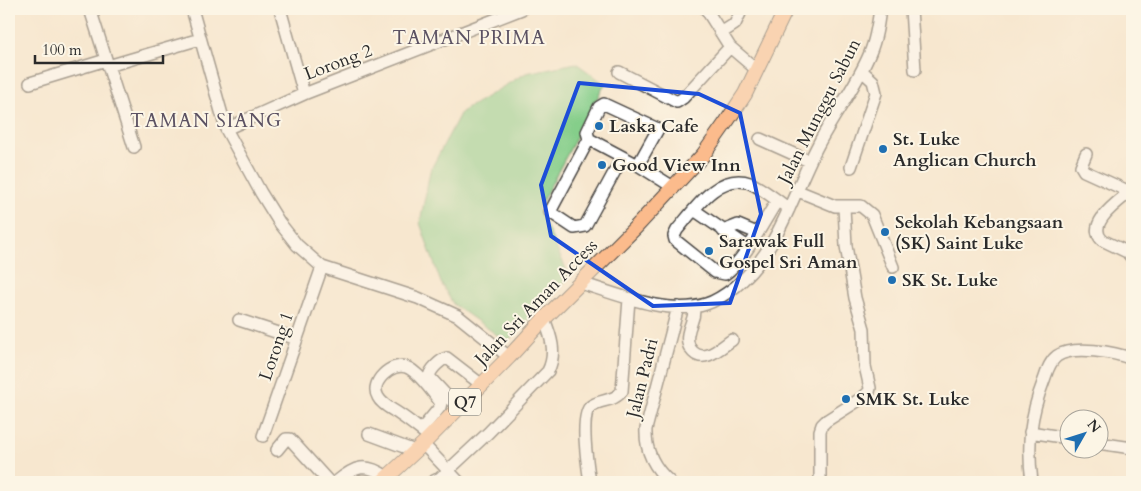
<svg xmlns="http://www.w3.org/2000/svg" width="1141" height="491" font-family="Cardo,serif">
	<rect width="100%" height="100%" fill="#fcf5e5"/>
	<filter id="ink" filterUnits="userSpaceOnUse"><feTurbulence type="fractalNoise" baseFrequency=".02" numOctaves="2"/><feDisplacementMap in="SourceGraphic" scale="10" xChannelSelector="R" yChannelSelector="G"/><feConvolveMatrix kernelMatrix="1 2 1 2 8 2 1 2 1" color-interpolation-filters="sRGB"/></filter>
	<filter id="wash" filterUnits="userSpaceOnUse"><feTurbulence type="fractalNoise" baseFrequency=".0096" numOctaves="4" result="noise"/><feDisplacementMap in="SourceGraphic" scale="20" xChannelSelector="R" yChannelSelector="G"/><feGaussianBlur stdDeviation="1.12" result="paint"/><feColorMatrix in="noise" values="0 0 0 0 0 0 0 0 0 0 0 0 0 0 0 0 0 1.4 0 .05"/><feComposite in="paint" operator="in"/></filter>
	<g filter="url(#wash)">
		<rect width="100%" height="100%" fill="#f7e7cf"/>
		<path fill="#85ce8a" stroke="#587c5a" d="M576,63l29,21 -67,125 32,68 -63,65 -54,-38 -12,-21 -21,-60 10,-52 31,-59 65,-39z"/>
	</g>
	<g filter="url(#ink)">
		<g fill="none" stroke-linecap="round" stroke-linejoin="round">
			<g stroke="#4a4744" stroke-width="14">
				<path id="minor" d="M90,9l44,138
					M192,9l34,120 35,64 18,29 18,23 25,22 96,31 40,18 51,41
					M280,9l24,85
					M706,9l24,38 27,23
					M911,9l4,61
					M721,33l14,-9 7,-15
					M108,66l92,-27
					M619,72l58,30 6,-4 47,-51
					M30,83l76,-23
					M226,129l78,-35 218,-85
					M589,139l-39,73 24,16 11,-2 37,-68
					M760,139l49,22
					M1086,154l-5,12 3,5 46,21
					M638,165l20,-36 -54,-25 -5,3 -12,25 2,7 49,26 35,22
					M851,167l25,-74 -3,-12 -11,-10
					M1132,190c-11,10 -47,33 -30,50l25,12 5,6
					M798,191l37,15h26l11,9 21,52
					M777,201c-13,20 -33,60 -52,73l-10,-2 -40,-32 -1,-4 3,-6c17,-20 41,-58 73,-47 12,5 28,18 39,26
					M694,210l54,37
					M723,231l15,-6 19,8
					M581,283c35,11 88,33 125,21 10,-3 20,-10 29,-17 45,-37 57,-93 83,-142 16,-31 39,-60 52,-92 6,-14 8,-29 10,-44
					M694,307c1,13 -4,15 -6,27 -1,6 0,13 5,18 12,12 28,-5 39,-12
					M239,320l58,19
					M458,408l-26,-28 -3,-4c2,-7 11,-16 18,-18l35,27
					M421,430l19,-23 1,-4c-7,-9 -24,-33 -35,-36 -14,-5 -37,15 -28,30 4,8 14,12 21,17 11,7 21,16 31,23
					M1030,432l38,6
					M369,434l46,17
					M263,436l59,-169
					M1098,443l34,5
					M423,444l36,38
					M277,450l9,-11h4l39,43
					M336,482c19,-16 30,-20 51,-5
					M432,482l8,-4 48,-45 60,-62c9,-18 3,-35 -4,-52
					M590,482c-2,-13 -11,-68 1,-76 10,-7 23,-4 31,-15l7,-92
					M670,482c-16,-14 -25,-32 -24,-53l32,-122
					M820,482v-51l2,-6 4,-4 36,-23 7,-6 1,-4 -5,-22 -1,-37 -9,-31 -9,-52 -2,-39
					M1032,482c-5,-38 -2,-66 12,-102 3,-8 5,-18 13,-24 16,-11 58,-4 75,3"/>
			</g>
			<g stroke="#4a4744" stroke-width="16">
				<path id="major" d="M382,482l41,-38 86,-87 35,-38 92,-92 67,-72 24,-34 18,-27 41,-85"/>
			</g>
			<use href="#minor" stroke="#fff" stroke-width="11"/>
			<use href="#major" stroke="#fbbb8c" stroke-width="14"/>
		</g>
	</g>
	<path d="M0 0H1141V491H0ZM579,83l120,11 41,19 21,101 -31,89 -77,3 -102,-70 -10,-51z" fill="#f7e7cf" fill-opacity=".55" fill-rule="evenodd"/>
	<path fill="none" stroke="#1d4ed8" stroke-width="4" stroke-linejoin="round" d="M579,83l120,11 41,19 21,101 -31,89 -77,3 -102,-70 -10,-51z"/>
	<g fill="#1f6fb2" stroke="#fcf5e5" stroke-width="2">
		<circle cx="599" cy="126" r="5"/>
		<circle cx="883" cy="149" r="5"/>
		<circle cx="602" cy="165" r="5"/>
		<circle cx="885" cy="232" r="5"/>
		<circle cx="709" cy="251" r="5"/>
		<circle cx="892" cy="280" r="5"/>
		<circle cx="846" cy="399" r="5"/>
	</g>
	<g text-anchor="middle" stroke-width="4" stroke-linejoin="round" paint-order="stroke">
		<rect fill="#fcf5e5" stroke="#6a6863" stroke-width="1" x="449" y="388.5" width="32" height="27" rx="4"/>
		<g font-size="16" font-weight="bold" fill="#2b2b2b">
			<text x="465" y="408">Q7</text>
		</g>
		<g font-size="18" fill="#2b2b2b" stroke="#fcf5e5">
			<text transform="translate(338 62) rotate(-21)" y="6">Lorong 2</text>
			<text transform="translate(819 111) rotate(-63)" y="6">Jalan Munggu Sabun</text>
			<text transform="translate(536 302) rotate(-46)" y="6">Jalan Sri Aman Access</text>
			<text transform="translate(276 346) rotate(-71)" y="6">Lorong 1</text>
			<text transform="translate(642 378) rotate(-76)" y="6">Jalan Padri</text>
		</g>
		<g font-size="18" font-weight="bold" fill="#2b2b2b" stroke="#fcf5e5" text-anchor="start">
			<text x="609" y="132">Laska Cafe</text>
			<text x="893" y="145">St. Luke<tspan x="893" dy="21">Anglican Church</tspan></text>
			<text x="612" y="171">Good View Inn</text>
			<text x="895" y="228">Sekolah Kebangsaan<tspan x="895" dy="21">(SK) Saint Luke</tspan></text>
			<text x="719" y="247">Sarawak Full<tspan x="719" dy="21">Gospel Sri Aman</tspan></text>
			<text x="902" y="286">SK St. Luke</text>
			<text x="856" y="405">SMK St. Luke</text>
		</g>
		<g font-size="19" letter-spacing="1" fill="#5c5263" stroke="#fcf5e5">
			<text x="469" y="44">TAMAN PRIMA</text>
			<text x="206" y="127">TAMAN SIANG</text>
		</g>
	</g>
	<rect width="1141" height="491" fill="none" stroke="#fcf5e5" stroke-width="30"/>
	<g transform="translate(1084 434) rotate(51)"><circle r="24" fill="#fcf5e5" stroke="#a8a49b"/>
	<path d="M0-4L9 19L0 12L-9 19Z" fill="#1f6fb2"/>
	<text y="-8" font-size="14" font-weight="bold" text-anchor="middle" fill="#2b2b2b">N</text>
	</g>
	<path d="M35 55v8h128v-8" fill="none" stroke="#2b2b2b" stroke-width="2.5"/>
	<text x="42" y="55" font-size="15" fill="#2b2b2b" stroke="#fcf5e5" stroke-width="4" paint-order="stroke">100 m</text>
</svg>
